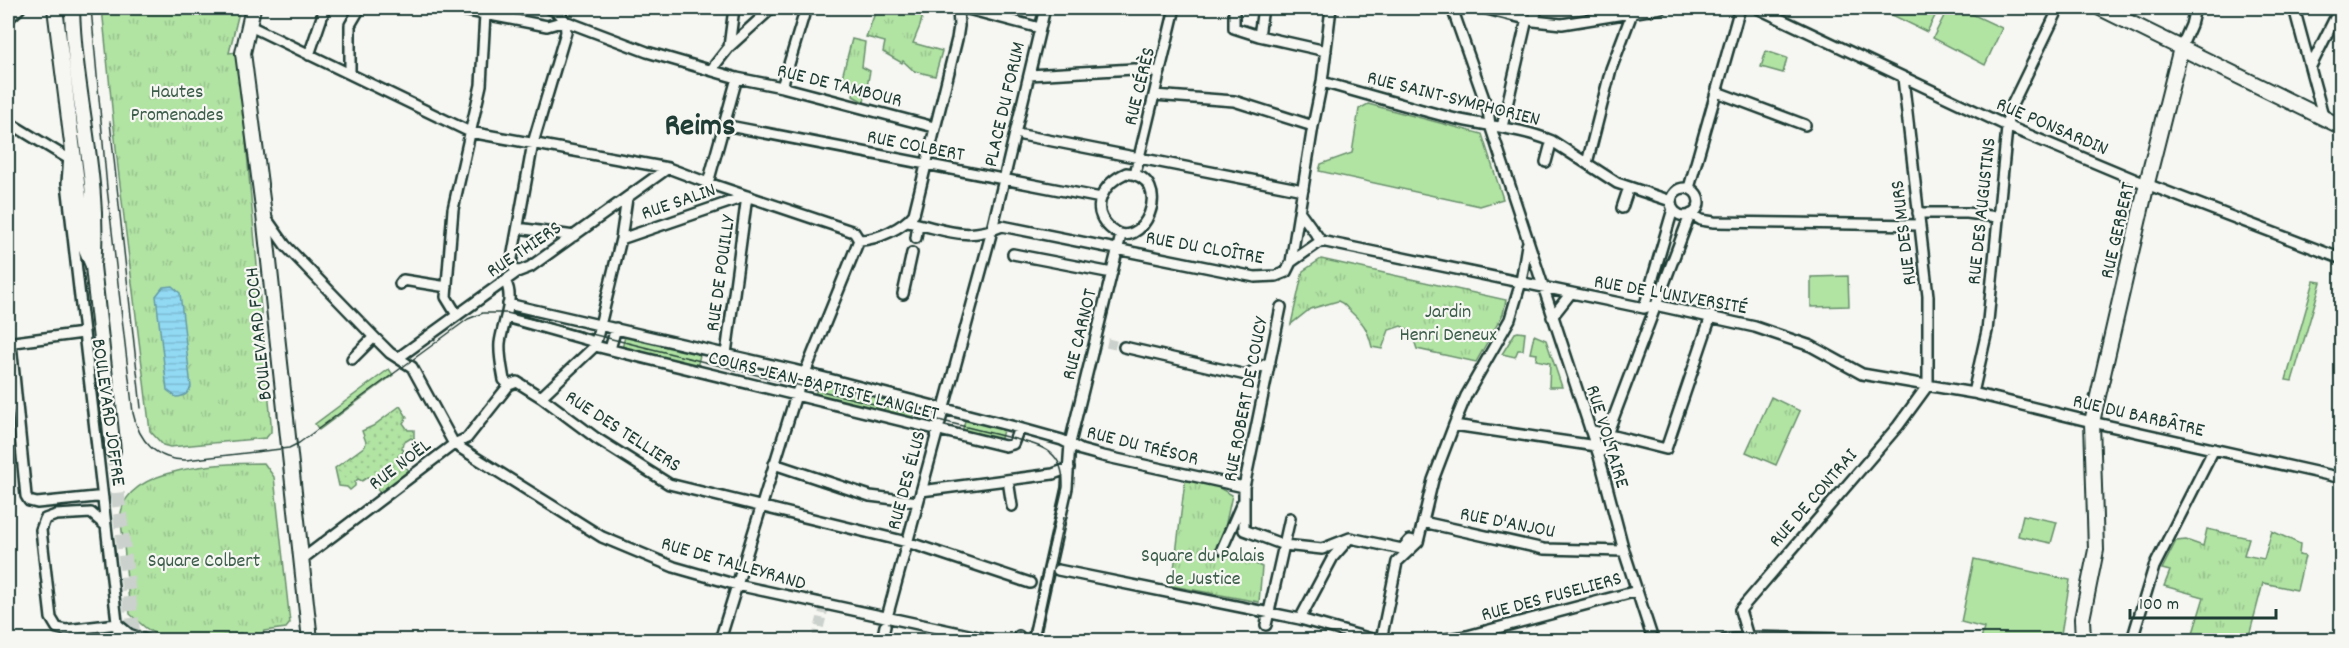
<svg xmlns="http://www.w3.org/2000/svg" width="2349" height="648" font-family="Dekko,sans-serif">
	<defs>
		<pattern id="park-tufts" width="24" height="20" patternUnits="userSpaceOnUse" patternTransform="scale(1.5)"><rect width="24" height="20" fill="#b1e3a3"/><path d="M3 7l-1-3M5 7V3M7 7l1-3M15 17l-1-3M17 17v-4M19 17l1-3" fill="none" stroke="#98c48d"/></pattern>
		<pattern id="garden-dots" width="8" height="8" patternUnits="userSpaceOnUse" patternTransform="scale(1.5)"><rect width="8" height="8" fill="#b1e3a3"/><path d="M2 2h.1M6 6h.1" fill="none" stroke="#98c48d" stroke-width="1.8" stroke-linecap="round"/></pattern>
		<pattern id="water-rules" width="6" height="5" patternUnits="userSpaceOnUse" patternTransform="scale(1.5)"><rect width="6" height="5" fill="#92d9f4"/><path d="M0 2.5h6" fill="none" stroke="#7dbbd2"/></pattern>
	</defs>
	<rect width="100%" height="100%" fill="#f6f6f2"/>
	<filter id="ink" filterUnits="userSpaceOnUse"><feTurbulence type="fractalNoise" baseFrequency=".0167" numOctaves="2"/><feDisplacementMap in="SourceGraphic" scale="12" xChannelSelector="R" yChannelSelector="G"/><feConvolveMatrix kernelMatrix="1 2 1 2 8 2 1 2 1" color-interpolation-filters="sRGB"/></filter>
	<g filter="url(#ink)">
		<path fill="#b1e3a3" stroke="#68906c" stroke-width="1.5" d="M1891,8h48l-12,24 -39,-19z
			M1948,8h11l43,20 -17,37 -52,-27z
			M1766,51l21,7 -4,15 -22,-6z
			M1368,104l114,30 21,65 -23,7 -161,-35 2,-7 31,-11 7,-44z
			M1848,276l1,30 -38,1v-30z
			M2314,281l7,1 -29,99 -6,-1z
			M626,332l75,19 -4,16 -75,-18z
			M1518,332l7,1 -2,17h-5l-3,7 -13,-3 13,-21z
			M1534,335l12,5 16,47h-13l1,-24 -14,-3 1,-6 -7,-1z
			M389,369l4,6 -74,55 -4,-6z
			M819,380l98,24 -4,16 -98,-24z
			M966,416l38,10 -4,16 -38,-9z
			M2023,515l34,7 -6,21 -33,-7z
			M1974,559l96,21 -10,60h-79l3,-12 -23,-6z"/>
		<path fill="url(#park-tufts)" stroke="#68906c" stroke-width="1.5" d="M102,8h138l-11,45 9,-1 33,371v9l-5,6 -96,9 -7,-2 -13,-14 -32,-263z
			M877,8h36l11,3 -4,15 -7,17 29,8 -7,25 -21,-5 -11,-10 -1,2 -19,-11 2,-10 -19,-5z
			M852,39l13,3 -3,25 8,4 -6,31 -11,-6 2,-12 -13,-7z
			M1321,259l185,41 -3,14 -27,48 -59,-13 -6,-18 -10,-5 -12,4 -7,19 -10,-2c-5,-20 -8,-23 -23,-37 -4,-4 -5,-7 -11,-9l-28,8 -19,15 12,-53z
			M1771,397l29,14 -24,54 -30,-13z
			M264,463l10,14 16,146 -4,5 -22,3c-5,7 -11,9 -19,9l-4,-7c-29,5 -61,14 -89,-1 -8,-4 -15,-12 -22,-18 -2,-23 -4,-46 -6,-69 -1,-10 -4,-22 -3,-32 7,-48 107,-50 143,-50z
			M1205,480l27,15 -7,32 -1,22 38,18 -3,35 -87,-16 13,-105 19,1z
			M2207,529l42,9 -5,17 20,4 8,-28 28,13 -1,11 6,1 -8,34 -34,-7 -15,57h-26l-29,-7 11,-36 -40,-11 6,-15 -8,-2 14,-28 10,-1 17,6z"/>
		<path fill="url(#garden-dots)" stroke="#68906c" stroke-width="1.5" d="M400,406l7,11 -4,6 5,7h6v10l-3,-2 -8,5 -1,5 2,3 -6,5 11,15 -29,22 -12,-16 -6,4 -4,-2 -3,3v4l-5,4 -3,-3 -8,-1 -4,-18 30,-22 1,-4 -4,-11 11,-5z"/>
		<path fill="url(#water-rules)" stroke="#649ba7" stroke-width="1.5" d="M172,286l8,7 11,94c-4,7 -5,9 -15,10l-9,-7 -11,-94 7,-9z"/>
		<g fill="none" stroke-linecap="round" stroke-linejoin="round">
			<path stroke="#cbd1cc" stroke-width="9" stroke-dasharray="9 4.5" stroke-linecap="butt" d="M1107,343l17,4
				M816,640l9,-35"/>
			<path stroke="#cbd1cc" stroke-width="14" stroke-dasharray="14 7" stroke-linecap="butt" d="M113,451l21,189"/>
			<g stroke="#1f3d34" stroke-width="14">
				<path id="street" d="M453,8l94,18 18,-5 1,11 -33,111 -22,121 6,8
					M964,8l76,20
					M1234,8v20l25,8 67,15
					M1452,8l36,102 2,15 109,331 25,95 29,89
					M1483,8l51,13 28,3 99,-16
					M1757,8l250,118 129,54 206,79
					M2294,8l30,111
					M8,19l12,-11
					M1534,21l3,-13
					M248,25l222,107 198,36 40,15 29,-105 -90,-26 -82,-31 -6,-8 -10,-5
					M1259,36l4,-28
					M729,47l5,-39
					M2181,48l10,-23 4,-17
					M309,55l16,-47
					M2311,66l29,-58
					M711,70l18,-23 43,-39
					M350,74v-49l10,-17
					M1029,75l105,-6 26,3
					M737,78l45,9 152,40
					M1903,78l25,218v89
					M1322,82c43,12 87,25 130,36 34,8 68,10 100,23l65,42 54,18
					M782,87l24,-79
					M1717,92l88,33
					M1154,95l80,6 79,25
					M8,122l61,37
					M724,125l377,73
					M1502,127l25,-108
					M1022,135l281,55
					M69,155l-2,28 52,457
					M1546,162l4,-15
					M1587,163l24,-94 23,-61
					M1126,173c52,4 16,85 -16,55 -22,-20 -6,-45 16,-55z
					M1135,174l40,-166
					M708,183l146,49 5,8
					M1689,188l51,-180
					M1671 202a14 14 0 1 1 28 0a14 14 0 1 1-28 0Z
					M1622,208l5,-15
					M1300,212l21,29
					M1918,213h49l30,4
					M1691,214l10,6 13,2 206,3
					M266,218l19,27 89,92 16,16 22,14 42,77 148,93 72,30 63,18 255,55
					M908,222c37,7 57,20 94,4l253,51 21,-1 10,-4 5,-10 22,-136 9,-44 9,-74
					M518,228l56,8
					M916,238l2,-14
					M621,239l126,-43
					M859,240c18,0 44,-12 55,-26l43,-175 2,-13 -1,-18
					M1321,241l323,67 11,-3 100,22 56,19 51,28 111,19 119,29 250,56
					M1013,254l99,19
					M1291,262l30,-21
					M506,283c9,16 -4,42 -6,60 -1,12 2,25 4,37l5,5
					M400,284l3,-4 44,7
					M903,294l9,-41
					M508,304l286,66 225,58 43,12 19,10 22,6 141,31
					M1281,307l-37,180v43l40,15 38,4 28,-11 52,11 8,-9 8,2
					M1644,308l29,-99
					M457,315l-11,-18 7,-88 28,-124 4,-71
					M506,317l89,25
					M1552,317l19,-24
					M83,333l-69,9 -3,2 15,152 3,5 8,2 59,-6 7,1
					M595,346l410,100 8,-2 6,-16
					M595,346l26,-107 6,-41
					M1124,347l122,28 24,-13
					M610,349l6,-21
					M726,354l21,-158
					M398,358l119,-86 13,-5 138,-99
					M352,359l22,-22
					M509,385l8,-3 24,15 55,41 73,46 238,58 123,41
					M1973,393l14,-62 21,-213 2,-9 49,-101
					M541,397l54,-51
					M1454,425l142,21
					M1590,430l76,19 45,-133
					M1599,456l91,-241
					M774,464l96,32 48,6
					M1008,480l4,26
					M921,491l132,-17 16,-6
					M1423,522l121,27 80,2
					M105,525l-14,-12 -35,2 -11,4 -4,11 10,88 6,10 9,2 51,-6
					M1222,549l20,-46
					M301,560l153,-116 13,-6 42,-53
					M1058,570l242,49 33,-62 15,-17
					M887,617l103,-379 55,-230
					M1300,619l75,21
					M117,624l12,10 17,6
					M1266,625l24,-107
					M1748,637l-8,-27 158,-184 30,-41
					M720,640l76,-245 63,-155
					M882,640l3,-14
					M1018,640l1,-4
					M1033,640l34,-152 3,-45 51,-208
					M1381,640l16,-78 21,-20 15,-62 21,-55 12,-29 44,-77 11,-37 6,-37
					M1439,640l28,-4 170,-45
					M1725,640l28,-3 136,3
					M2132,640l22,-73 60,-118"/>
			</g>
			<g stroke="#1f3d34" stroke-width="18">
				<path id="secondary" d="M55,8l30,238 7,17
					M72,8c2,85 29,172 21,258l20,185
					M253,8l-10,45 21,162 46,425
					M2100,8l242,119
					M2083,640l-1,-21 14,-69 -4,-128 56,-243 33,-131"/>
			</g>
			<use href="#street" stroke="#f6f6f2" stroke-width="9"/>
			<use href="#secondary" stroke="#f6f6f2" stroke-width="14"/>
			<path stroke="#1f3d34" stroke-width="1.5" d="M91,8l16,180 26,225c6,28 23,47 53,47l103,-12 10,-5 169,-124 15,-6h24l508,126c30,8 49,13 48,48l-36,153
				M110,122l31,286
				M1038,640l26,-123"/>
		</g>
	</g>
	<g text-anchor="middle" stroke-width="4.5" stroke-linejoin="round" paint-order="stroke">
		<g font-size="20" fill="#1f3d34" stroke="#f6f6f2">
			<text transform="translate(840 84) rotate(14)" y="7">RUE DE TAMBOUR</text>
			<text transform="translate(1138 86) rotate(-76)" y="7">RUE CÉRÈS</text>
			<text transform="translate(1454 97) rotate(14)" y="7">RUE SAINT-SYMPHORIEN</text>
			<text transform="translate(1003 104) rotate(-77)" y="7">PLACE DU FORUM</text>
			<text transform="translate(2053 125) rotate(23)" y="7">RUE PONSARDIN</text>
			<text transform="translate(916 144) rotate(11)" y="7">RUE COLBERT</text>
			<text transform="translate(678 200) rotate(-19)" y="7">RUE SALIN</text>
			<text transform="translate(1980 211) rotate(-84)" y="7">RUE DES AUGUSTINS</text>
			<text transform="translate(2116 230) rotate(-77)" y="7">RUE GERBERT</text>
			<text transform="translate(1902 233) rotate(-97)" y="7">RUE DES MURS</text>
			<text transform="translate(1205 246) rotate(10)" y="7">RUE DU CLOÎTRE</text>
			<text transform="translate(523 248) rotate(-34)" y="7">RUE THIERS</text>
			<text transform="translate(719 273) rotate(-82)" y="7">RUE DE POUILLY</text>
			<text transform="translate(1671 293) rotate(10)" y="7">RUE DE L'UNIVERSITÉ</text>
			<text transform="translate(257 334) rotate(-96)" y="7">BOULEVARD FOCH</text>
			<text transform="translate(1078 334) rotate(-76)" y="7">RUE CARNOT</text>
			<text transform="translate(824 384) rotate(14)" y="7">COURS JEAN-BAPTISTE LANGLET</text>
			<text transform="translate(1244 399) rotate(-79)" y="7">RUE ROBERT DE COUCY</text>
			<text transform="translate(110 412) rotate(82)" y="7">BOULEVARD JOFFRE</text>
			<text transform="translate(2139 414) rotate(13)" y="7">RUE DU BARBÂTRE</text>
			<text transform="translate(624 430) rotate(33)" y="7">RUE DES TELLIERS</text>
			<text transform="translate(1609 436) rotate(73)" y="7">RUE VOLTAIRE</text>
			<text transform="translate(1143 444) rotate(14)" y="7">RUE DU TRÉSOR</text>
			<text transform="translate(399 463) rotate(-37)" y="7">RUE NOËL</text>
			<text transform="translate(905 480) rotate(-75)" y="7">RUE DES ÉLUS</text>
			<text transform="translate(1812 497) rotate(-49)" y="7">RUE DE CONTRAI</text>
			<text transform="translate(1508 521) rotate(11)" y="7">RUE D'ANJOU</text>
			<text transform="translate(734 562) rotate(16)" y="7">RUE DE TALLEYRAND</text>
			<text transform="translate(1551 595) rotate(-15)" y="7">RUE DES FUSELIERS</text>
		</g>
		<g font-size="20" fill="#3c5e4a" stroke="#f6f6f2">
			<text x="177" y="97">Hautes<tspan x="177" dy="23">Promenades</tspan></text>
			<text x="1448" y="317">Jardin<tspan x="1448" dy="23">Henri Deneux</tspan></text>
			<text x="1203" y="561">Square du Palais<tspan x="1203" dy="23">de Justice</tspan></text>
			<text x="204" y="566">Square Colbert</text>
		</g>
		<g font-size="32" font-weight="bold" fill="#1f3d34" stroke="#f6f6f2">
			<text x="700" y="134">Reims</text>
		</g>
	</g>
	<rect width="2349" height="648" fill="none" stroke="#f6f6f2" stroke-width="30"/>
	<rect x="15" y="15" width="2319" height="618" fill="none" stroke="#1f3d34" stroke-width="2" filter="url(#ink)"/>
	<path d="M2130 609v9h146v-9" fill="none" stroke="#1f3d34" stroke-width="3"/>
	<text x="2139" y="609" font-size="18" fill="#1f3d34" stroke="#f6f6f2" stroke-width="4.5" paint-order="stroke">100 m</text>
</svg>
